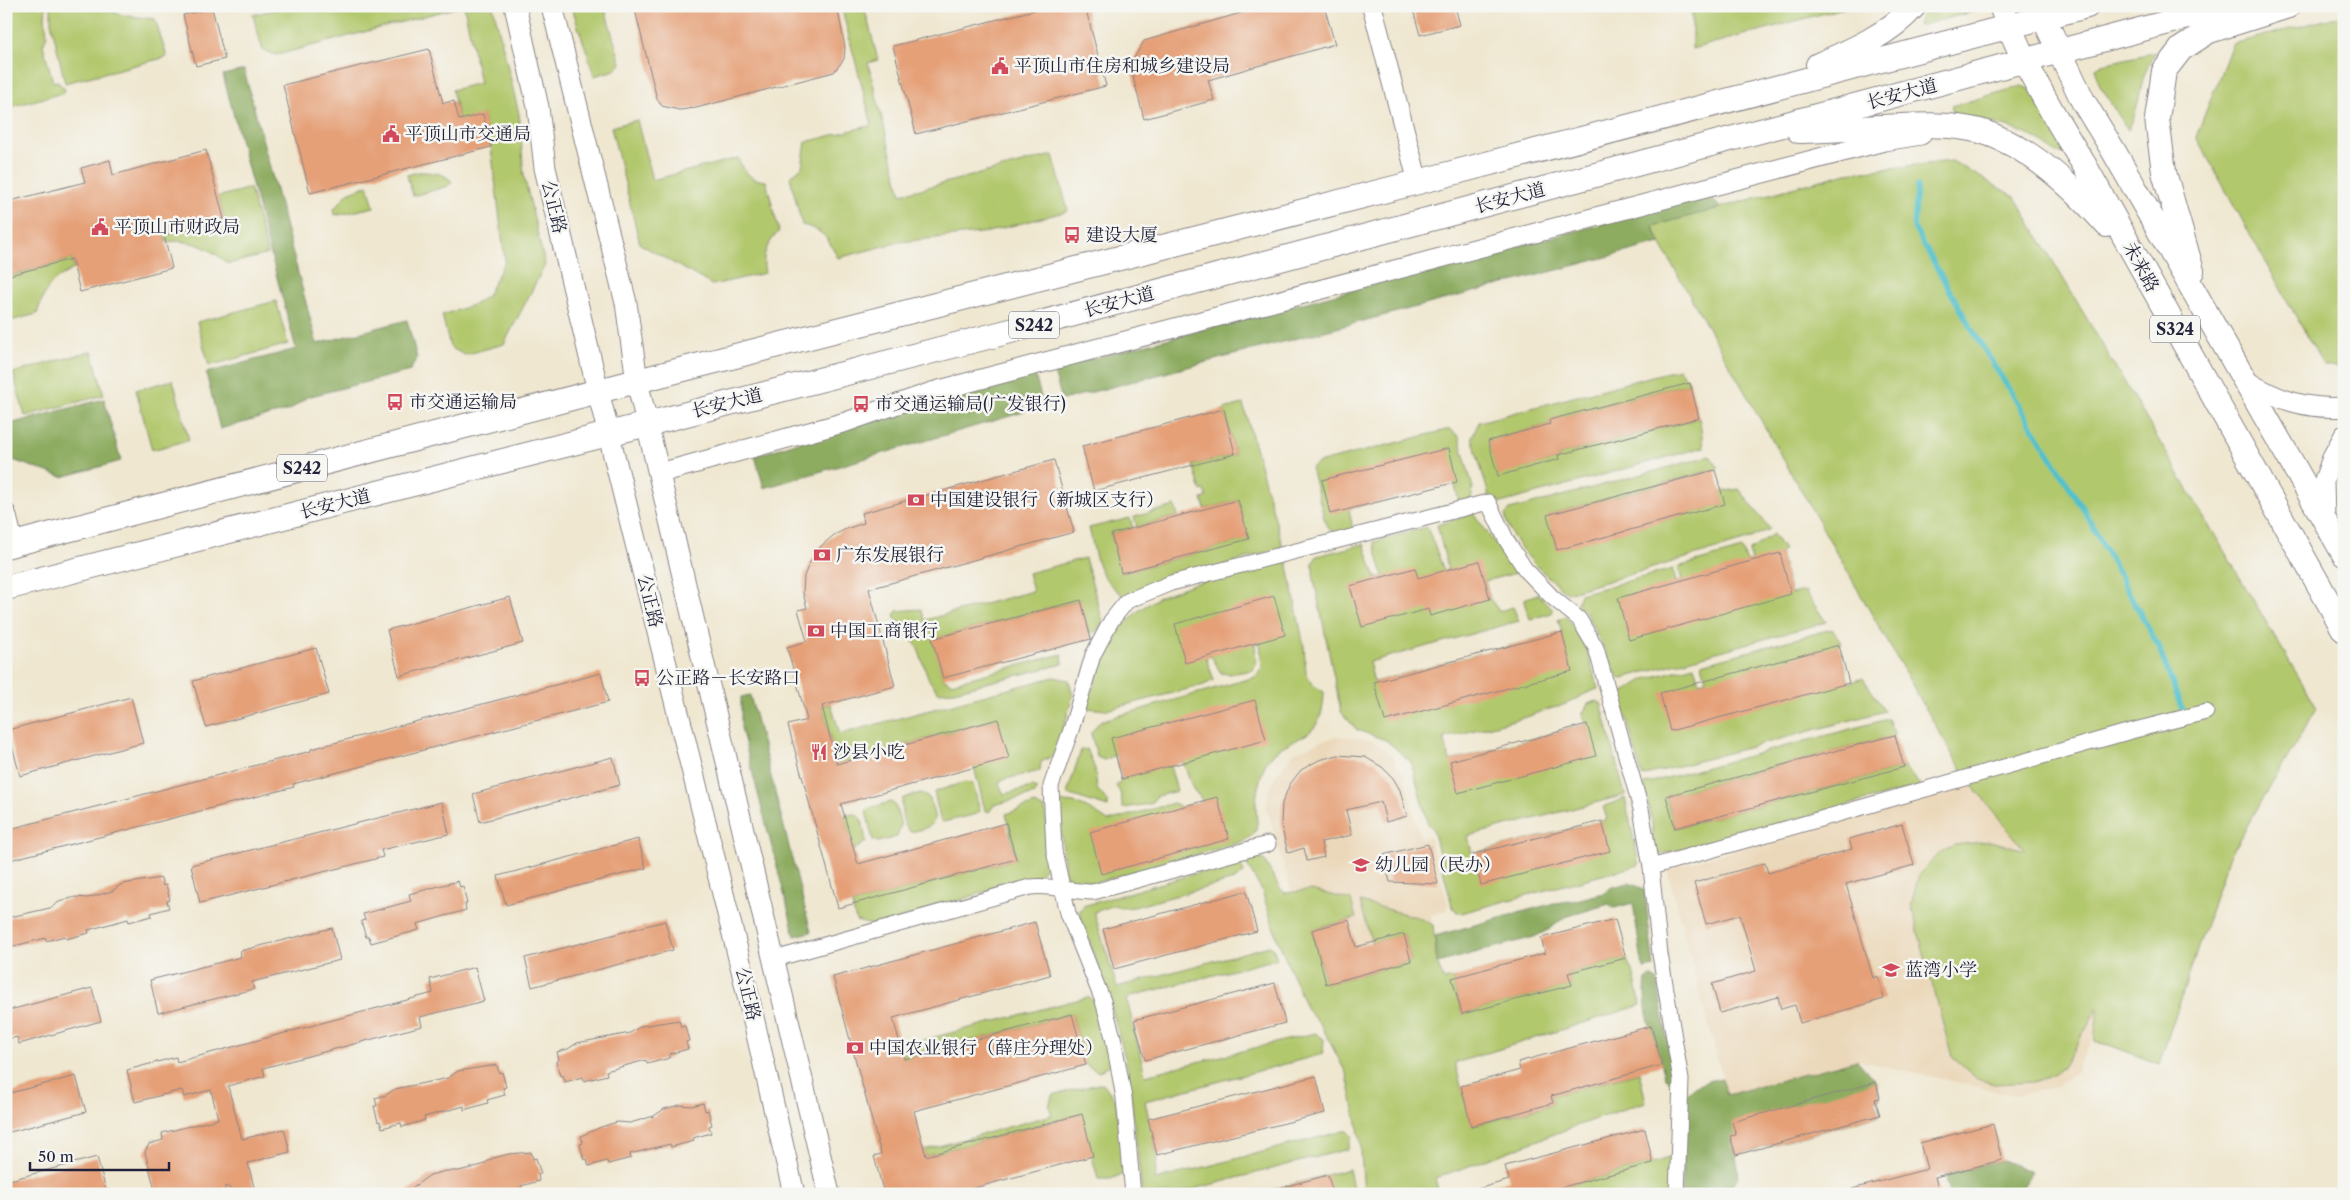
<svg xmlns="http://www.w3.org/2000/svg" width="2350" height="1200" font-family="'Libre Caslon Text','Noto Serif SC',serif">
	<rect width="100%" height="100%" fill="#f6f6f2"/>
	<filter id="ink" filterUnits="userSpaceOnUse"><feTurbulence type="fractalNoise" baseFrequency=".02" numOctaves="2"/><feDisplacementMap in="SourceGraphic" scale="10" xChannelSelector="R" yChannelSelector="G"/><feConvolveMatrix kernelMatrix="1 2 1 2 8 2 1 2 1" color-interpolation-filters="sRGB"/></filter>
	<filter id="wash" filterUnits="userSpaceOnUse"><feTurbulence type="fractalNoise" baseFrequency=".0096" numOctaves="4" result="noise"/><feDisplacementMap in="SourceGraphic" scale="20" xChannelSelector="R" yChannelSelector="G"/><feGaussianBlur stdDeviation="1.12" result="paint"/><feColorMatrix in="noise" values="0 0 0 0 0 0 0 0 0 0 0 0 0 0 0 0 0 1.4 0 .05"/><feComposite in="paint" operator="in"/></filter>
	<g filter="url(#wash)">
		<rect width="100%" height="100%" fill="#efe7d0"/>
		<path fill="#ebd8ba" d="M1336,737h14l23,4 20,16 10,17 18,65 9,-2 18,67 -2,6 -15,5 6,48 -113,24 -11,-24 -47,-156 3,-17 7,-15 18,-22 27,-12z
			M1971,784l66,81 61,140 -3,29 -19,37 -19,16 -42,8 -158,-35 -130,35 -60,-226z"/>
		<path fill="#b2c86d" stroke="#6a7554" d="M6,6h40l-1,12 2,17 -4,10 10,37 4,-1 8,8 -2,4 -57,15z
			M51,6h51l18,9 35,4 12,38 -102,26 -14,-61z
			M289,6h174l-186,49 -14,-4 -10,-36z
			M464,6h29l26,108 5,62 21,89 -41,79 -40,11 -14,-8 -8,-32 31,-10 14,-9 18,-35 -14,-114 -8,-32 -24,5 -7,-30 28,-7z
			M572,6h32l17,58 -6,6 -21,6c-6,-25 -16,-45 -22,-70z
			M841,6h23l14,54 -10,3 33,131 152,-39 15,56 -80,21 -88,10 -62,16c-10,-19 -14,-28 -36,-33l-12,-48 12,-10 4,-25 66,-17z
			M1692,6h159l-159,43z
			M1932,6h53l-1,3 -66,17 3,-10z
			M2344,15v353l-21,-3 -127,-228 36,-93z
			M2156,52c-19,25 -13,51 -28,78l-31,-49 -1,-13 7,-4z
			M2022,86l12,5 33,62h-11l-18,-14 -24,-10 -29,-8 -31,-6 -2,-9z
			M637,120l15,60 86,-22c7,14 11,22 28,23l13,50c-12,14 -18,23 -14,42l-53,12 -72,-41 -29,-117z
			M1952,161l63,36 302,511 -89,150 -69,206 -50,-19 -15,-3 4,-35 -33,58 -14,11 -18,6 -39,2 -17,-5 -25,-22 -41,-152 8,-31 23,-23 12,-6 36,-4 35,9 -54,-66 -21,-33 -288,-504 -9,-21 194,-53z
			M418,172c11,0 27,0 34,10l-4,4 -35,10 -6,-21z
			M368,185l6,22 -35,8 -5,-1v-5l14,-16z
			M250,188l18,66 -40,10c-19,-17 -36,-25 -62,-22l-2,-7 60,-16 -6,-22z
			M72,259l2,10c-24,11 -29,20 -37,45l-31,8v-52l2,6z
			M276,301l12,43 -79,22 -12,-44z
			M92,351l12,44 -79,21 -12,-43z
			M1679,369l11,14 -140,37v4l-61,17 9,34 61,-16 -1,-4 141,-37 5,29 -203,56 -12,-7 -17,-59 7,-15z
			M173,380l16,60 -37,10 -16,-60z
			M1243,404l40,143 -159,49c-27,-18 -28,-39 -35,-68l41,-10 3,10 -22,6 11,39 126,-34 -10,-39 -33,9 -3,-10 5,-2 -3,-7 -3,1 -8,-26 42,-11 -11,-45z
			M1450,429l9,8 14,51 -2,11 -12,3 -5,-20 -105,27 4,21 -19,4 -8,-9 -15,-57 7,-5z
			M1710,456l9,12 -171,47 9,34 167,-45 -3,-12 18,-3 31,40 -26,12 -177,52c-22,-18 -57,-48 -62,-78l5,-5z
			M1175,506l3,10 -41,11 -3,-10z
			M1474,514l42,59 -31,8 5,18 9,12 14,-4 6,14 -150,41 5,20 188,-50 -4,-12 8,-4 21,34 11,39c-10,3 -17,7 -26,12 -12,7 -29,8 -42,15l-86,22 6,23 137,-37 -5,-9 6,-11 8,-3 5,2 24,92 -157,41 4,18 130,-33 5,-2 -4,-12 22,-9 14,67 -178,48 -4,-1 -5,-6 -19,-77 -5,-5 -17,-62 -25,-22 -29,-10 -16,-18 -28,-138v-11l4,-7 47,-12 12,34 7,-1 -9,-35 53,-15 17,43 4,-1 -11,-44z
			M1773,534l11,16 -4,3 11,41 14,-3 21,31 -207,57 -33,-66 -9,-9 3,-10 93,-25 3,13 6,-2 -4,-13 64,-18 5,13 5,-1 -3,-10z
			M1085,558l18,64 -6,9 -7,2 -10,-33 -147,39 10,39 8,5 111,-29 1,10 -109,27 -16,1 -9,-12 -12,-34 -23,-29 1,-4 2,-2 24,-2 4,11 108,-29 -5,-18z
			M1287,561l17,86 2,26 7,12 11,7c-1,59 -39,37 -59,73 -4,9 -9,28 -9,38 0,21 7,31 -18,40l-144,40c-11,1 -20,1 -29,-6l-6,-73c14,-7 37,9 49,17l66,-18 7,4 22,-6 -10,-12 -10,-27 -13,4 7,25 -20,5 -7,8 -27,4 -3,-16 -4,-6 6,-7 -6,-24 -12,5 -7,-3 -6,-24 9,-12 155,-44 7,-9 -2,-26 -5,2 1,19 -3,7 -24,4 -8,-1 -10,-17 -5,2 8,22 -10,5 -98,25 -20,-2 23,-68 29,-29 21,-14 34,-13z
			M1538,594l15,16 -1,3 -22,6 -6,-17 2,-4z
			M1832,629l10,14 -3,2 10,38 14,-5 22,33 -243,65 -22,-82 25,-15 49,-13 5,16 7,-2 -4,-16z
			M1054,677l15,3 4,16 -17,58 -15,8 -1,9 -39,9 -2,4 5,10 28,-7 5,2 -2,5 -41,11 -5,7 -4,-2 -11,-43 24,-48 -161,45 -15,-58 9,-2 9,30z
			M1888,719l7,16 -229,61 9,32 229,-61 17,19 -267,70 -2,-34 -8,-38z
			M1087,749l8,20 2,20 11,13v5l-41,-13 14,-44z
			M965,782l8,2 7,27 -3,3 -34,8 -3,-3 -6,-27z
			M921,793l9,6 5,20c-5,10 -14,10 -24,13 -9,-5 -11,-25 -8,-34z
			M891,802l4,3 6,20 -4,12 -19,5 -5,-2 -7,-29 3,-3z
			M1035,804l10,5 5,55 -5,3 -5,8 -164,51 -20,-5 -4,-17 164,-45 -10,-45z
			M856,814l6,6 4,22 -12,8 -10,-35z
			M1252,857l12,3 15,27 6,6 26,-3 40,10 5,18 -44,12 14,54 85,-23 -7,-27 -32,9 -12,-41 57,15 16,8 4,38 7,17 8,-2 10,36 109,-29 -3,-12 58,-15 8,17 7,30 -186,58 17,63 81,-22 -2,-8 88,-24 7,30c-71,22 -140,52 -211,76l4,16h-75l-4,-56 -13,-63 -26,-50 -14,-15 -30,-72 -15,-47 -17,-30z
			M1235,862l6,3 3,8 -10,7 -100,27 -14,1 -5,-3 -21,7 23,75 152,-41 5,4 3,9 -145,37 -5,4 18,75 170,-42 9,6 -1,15 -178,47 12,54 -2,25 188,-49h4l5,5 -4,13 -173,45h-33l-14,-125 -19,-71 -30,-86 4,-6z
			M1088,997l9,6 14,61 -12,8 -13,-7 -14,-51 -168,45 -3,-13z
			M1103,1083l13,18 9,72 -14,6h-13l-17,-65 -155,42 -2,-6 128,-35 -3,-8 3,-12z
			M1672,1157l-4,37h-132l117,-31z
			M1349,1169l5,25h-98z"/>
		<path fill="#8dac60" stroke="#58674e" d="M244,70l73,274 90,-24 10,38 -7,13 -103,26 -17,13 -70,19 -14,-56 90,-24 -73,-274z
			M1708,196l13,12 -68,18 7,17 -598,157 -9,-31z
			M1034,372l8,28 -19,5 1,7 -260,76 -9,-32 180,-57z
			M104,399l17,62 -59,16 -55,-19 -1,-33z
			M750,695l61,237 -16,4 -54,-208v-31z
			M1629,883l15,6 10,78 -10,2 -2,-7 -9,-59 -19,5 -5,-4 -44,13 -15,12 -16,8 -97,26 -2,-27 119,-33 18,-2 32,-8 8,-6z
			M1651,976l6,4 17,98 -4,4 -5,-5c-8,-31 -24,-65 -19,-97z
			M1857,1060l19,22 4,16 -5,2 5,15 -144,40c0,6 3,13 2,19 -3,26 -38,20 -57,20l5,-100c11,-11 22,-13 36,-16l5,17z
			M2002,1160l30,12 -15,22h-67l-5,-19z"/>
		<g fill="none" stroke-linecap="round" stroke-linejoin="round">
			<path stroke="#53c1ca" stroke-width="5.5" d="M1917,186l-3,42 59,103 112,181 73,134 24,63"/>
		</g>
		<g id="blocks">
			<path fill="#e5a078" d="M634,6h203l8,41 -1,12 -10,13 -138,36 -17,2 -17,-4 -5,-7z
				M1050,6h35l21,80 -190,48 -23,-88z
				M1265,6h59l11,38 -127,36 6,20 -70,19 -14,-54 14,-24z
				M1412,6h43l5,19 -40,10z
				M212,8l13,51 -29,7 -13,-51z
				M429,49l14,54 11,-2 5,19 24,-6 8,33 -181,46 -27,-108z
				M206,150l18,69 -60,16 8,33 -92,24 -8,-33 -66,17v-74l79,-20 -4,-14 29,-8 3,15z
				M1690,383l9,35 -141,37 1,4 -61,17 -10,-35 62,-17 -1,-4z
				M1224,409l11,45 -141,37 -12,-45z
				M1449,448l8,34 -127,32 -8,-34z
				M1054,460l20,72 -205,57 26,97 -73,20 15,58 161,-45 11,39 -168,46 17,60 148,-41 10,36 -178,49 -50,-183 19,-5 -20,-73 20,-6 -9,-31 9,-2 -4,-15 1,-17 5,-12 12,-18 13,-11 12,-6 18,-6 -2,-10z
				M1715,470l10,34 -168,46 -10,-35z
				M1238,500l11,39 -128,34 -10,-39z
				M1780,553l11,41 -162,46 -11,-42z
				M1479,561l11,38 -60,17 -2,-7 -66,18 -12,-41 65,-18 3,10z
				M1274,596l11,39 -100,28 -10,-39z
				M510,597l13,46 -124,33 -12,-46z
				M1081,600l10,39 -148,39 -11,-39z
				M1562,632l10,39 -187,50 -11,-39z
				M1839,645l10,38 -179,48 -10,-38z
				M316,648l13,46 -123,33 -13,-46z
				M601,673l7,29 -315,82 1,3 -288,74v-31l305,-79v-2z
				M131,697l12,46 -123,33 -12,-46z
				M1255,700l11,40 -144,39 -11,-41z
				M1587,724l9,32 -138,37 -8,-32z
				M1895,735l9,32 -229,61 -9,-32z
				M1338,755l27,2 17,10 11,11 7,12 7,26 -21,6 -5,-20 -35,8 6,25 -31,7 3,15 -17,4 -3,-13 -16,5 -7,-28 1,-22 8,-19 11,-14 18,-10z
				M613,757l7,28 -140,37 -7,-28z
				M1217,797l12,42 -128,35 -11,-42z
				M442,802l7,32 -68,16 2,7 -183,46 -9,-38z
				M1602,821l8,30 -129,34 -8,-31z
				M1902,824l12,41 -68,19 27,94 5,-2 6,23 -84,24 -5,-18 -14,4 -3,-12 -58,16 -8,-29 44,-13 -16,-56 -34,9 -12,-41 71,-20 3,10 84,-24 -3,-10z
				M638,839l8,29 -140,37 -8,-29z
				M1428,844l10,40 -48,-2 -7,-27z
				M161,878l2,8 3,-1 4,15 -3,1 2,7 -18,5 1,3 -23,6 -1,-3 -40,11 1,3 -23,6 -1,-3 -19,5v-3l-40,10v-30l44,-10 9,-6 16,-5 13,1 24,-7 10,-7z
				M458,881l2,6 3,-1 4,18h-2l1,6 -49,14 2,6 -48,13 -2,-6h-3l-5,-16 4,-1 -2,-6 48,-13 -2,-7z
				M1246,891l11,40 -143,38 -11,-40z
				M1615,919l11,39 -58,15 4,12 -110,29 -10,-36 93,-25 -4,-15z
				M1349,920l7,27 48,-13 7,27 -85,23 -14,-54z
				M665,921l8,29 -141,37 -7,-29z
				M1035,922l15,53 -157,43 11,41 168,-45 14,51 -172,46 12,45 156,-42 11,42 -141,38h-68l-10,-38 7,-2 -48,-177z
				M332,928l8,32 -88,22 2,7 -96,24 -8,-33 91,-23 -1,-6z
				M475,967l9,34 -64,16 2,9 -159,42 2,8 -37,10 14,53 42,-10 6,23 -42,11 7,28 -14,3 -16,-8 -1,8h-68l-11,-42 4,-8 14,-4 -1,-7 56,-14 -7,-29 -27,7 -2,-7 -47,12 -8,-32 49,-13 1,5 256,-69 -3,-14z
				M1275,983l10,40 -140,37 -11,-40z
				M92,988l9,33 -82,23 -2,-7 -11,3v-29z
				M679,1020l2,7 4,-1 4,15 -3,1 2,7 -18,5v4l-23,6 -1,-4 -40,11 1,4 -23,6 -1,-4 -18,5 -2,-7 -3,1 -4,-15 3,-1 -2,-8 11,-3 9,-6 53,-10 11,-7z
				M1651,1026l11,39 -111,31 2,7 -82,23 -10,-40 59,-16 -2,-8z
				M497,1065l2,8 3,-1 4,15 -3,1 2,7 -18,5 1,3 -24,7v-4l-40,11 1,3 -23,7 -1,-4 -19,5 -2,-7 -2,1 -4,-16h3l-2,-8 11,-3 9,-6 53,-11 10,-7z
				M76,1076l10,36 -80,21v-39z
				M1316,1076l9,37 -168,42 -9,-36z
				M1876,1082l4,16 -5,1 5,16 -144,40 -6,-19 6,-1 -4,-13z
				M703,1103l2,8 3,-1 4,15 -3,1 2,7 -18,5 1,3 -23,6 -1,-3 -40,10 1,4 -23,6 -1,-3 -18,5 -2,-7 -3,1 -4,-16 3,-1 -2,-7 20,-9 16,-5 13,1 24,-7 10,-7 16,-4 12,1z
				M1993,1124l9,36 -67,17 5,17h-88v-5l75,-20 -7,-26z
				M1645,1129l8,34 -117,31h-58l-1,-5 32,-9 -4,-14z
				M531,1152l2,7 3,-1 5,16h-3l1,7 -18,5 1,4 -15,4h-104l27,-19 16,-4h13l23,-6 11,-7 16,-4z
				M97,1157l10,37h-101v-13z
				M1328,1175l5,19h-56l-1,-5z"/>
		</g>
	</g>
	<g filter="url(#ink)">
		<use href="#blocks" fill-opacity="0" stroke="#888486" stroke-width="1"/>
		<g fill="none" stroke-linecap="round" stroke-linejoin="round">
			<g stroke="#888486" stroke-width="17">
				<path id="minor" d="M1651,867l480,-136 75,-19
					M775,959l255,-72c21,-3 41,5 63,5l175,-48
					M1133,1194l-9,-96 -11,-61 -10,-36 -35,-88 -14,-62 -3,-65 20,-56 22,-75 18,-34 16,-20 44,-18 317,-81 19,39 18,28 27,28 27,22 17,29 45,161 10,58 9,87 21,126 -4,114"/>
			</g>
			<g stroke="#888486" stroke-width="21">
				<path id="tertiary" d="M1372,6l46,176
					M2244,379c31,20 62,31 100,28
					M660,473l186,-51 86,-30 952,-251 37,-6
					M6,513l8,31
					M2325,522l-1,-42 9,-25 11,-20"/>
			</g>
			<g stroke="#888486" stroke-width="23">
				<path id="secondary" d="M515,6l23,101 7,61 53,223 144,579 52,224
					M552,6l74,297 11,78 192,813"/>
			</g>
			<g stroke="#888486" stroke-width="26">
				<path id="primary" d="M2001,6c21,56 52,109 84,160l259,464
					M2038,6l45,95 30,49 231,404
					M1818,65c33,-14 72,-31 96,-59
					M1799,131c26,-1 53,-2 79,-4 34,-1 69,-5 102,4 49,14 94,57 127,94
					M2192,271l-28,-99 -7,-53 7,-48 17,-22 28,-18 79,-25
					M6,546l631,-165 781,-199 669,-176
					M6,588l993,-254 1230,-328"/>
			</g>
			<use href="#minor" stroke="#fff" stroke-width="15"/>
			<use href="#tertiary" stroke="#fff" stroke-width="19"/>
			<use href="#secondary" stroke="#fff" stroke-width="21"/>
			<use href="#primary" stroke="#fff" stroke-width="24"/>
		</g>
	</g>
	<defs>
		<g id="civic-bare" transform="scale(1.35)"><path d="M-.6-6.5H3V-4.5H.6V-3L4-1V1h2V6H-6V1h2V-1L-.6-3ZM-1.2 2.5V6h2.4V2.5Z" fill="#d1495b" stroke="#f6f6f2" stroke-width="2.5" paint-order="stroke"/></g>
		<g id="bus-bare" transform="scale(1.35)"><path d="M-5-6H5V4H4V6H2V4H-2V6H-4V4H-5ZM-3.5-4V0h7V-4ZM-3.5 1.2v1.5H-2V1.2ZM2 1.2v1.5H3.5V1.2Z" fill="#d1495b" stroke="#f6f6f2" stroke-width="2.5" paint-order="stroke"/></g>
		<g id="bank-bare" transform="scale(1.35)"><path d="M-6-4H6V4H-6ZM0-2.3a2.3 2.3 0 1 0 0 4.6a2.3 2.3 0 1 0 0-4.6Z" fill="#d1495b" stroke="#f6f6f2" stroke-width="2.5" paint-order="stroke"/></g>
		<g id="restaurant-bare" transform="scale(1.35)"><path d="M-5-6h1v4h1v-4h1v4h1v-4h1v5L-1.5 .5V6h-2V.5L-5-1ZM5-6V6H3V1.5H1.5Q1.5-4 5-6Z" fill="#d1495b" stroke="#f6f6f2" stroke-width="2.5" paint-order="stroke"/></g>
		<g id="school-bare" transform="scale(1.35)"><path d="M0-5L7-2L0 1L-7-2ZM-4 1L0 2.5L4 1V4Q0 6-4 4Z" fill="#d1495b" stroke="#f6f6f2" stroke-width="2.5" paint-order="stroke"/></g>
	</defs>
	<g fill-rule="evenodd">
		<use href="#civic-bare" x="1000" y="66"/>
		<use href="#civic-bare" x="391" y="134"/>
		<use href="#civic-bare" x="100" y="227"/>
		<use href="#bus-bare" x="1072" y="235"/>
		<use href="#bus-bare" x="395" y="402"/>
		<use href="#bus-bare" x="861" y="404"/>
		<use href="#bank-bare" x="916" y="500"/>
		<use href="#bank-bare" x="822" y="555"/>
		<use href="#bank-bare" x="816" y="631"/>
		<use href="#bus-bare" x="642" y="678"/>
		<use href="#restaurant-bare" x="819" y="752"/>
		<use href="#school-bare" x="1361" y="865"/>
		<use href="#school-bare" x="1891" y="970"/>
		<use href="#bank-bare" x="855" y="1048"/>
	</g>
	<g text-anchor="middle" stroke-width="5" stroke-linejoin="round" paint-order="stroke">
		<g fill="#f6f6f2" stroke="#626272" stroke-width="1">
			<rect x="1009" y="311.5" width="50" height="27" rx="4"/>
			<rect x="2150" y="315.5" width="50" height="27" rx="4"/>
			<rect x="277" y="454.5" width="50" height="27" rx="4"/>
		</g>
		<g font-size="16" font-weight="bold" fill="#22223b">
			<text x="1034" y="331">S242</text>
			<text x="2175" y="335">S324</text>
			<text x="302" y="474">S242</text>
		</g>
		<g font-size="18" fill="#22223b" stroke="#f6f6f2" text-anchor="start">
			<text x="1014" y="72">平顶山市住房和城乡建设局</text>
			<text x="405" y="140">平顶山市交通局</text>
			<text x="114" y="233">平顶山市财政局</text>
			<text x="1086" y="241">建设大厦</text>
			<text x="409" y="408">市交通运输局</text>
			<text x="875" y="410">市交通运输局(广发银行)</text>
			<text x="930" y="506">中国建设银行（新城区支行）</text>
			<text x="836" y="561">广东发展银行</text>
			<text x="830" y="637">中国工商银行</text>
			<text x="656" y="684">公正路－长安路口</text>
			<text x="833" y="758">沙县小吃</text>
			<text x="1375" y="871">幼儿园（民办）</text>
			<text x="1905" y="976">蓝湾小学</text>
			<text x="869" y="1054">中国农业银行（薛庄分理处）</text>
		</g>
		<g font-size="18" fill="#22223b" stroke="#f6f6f2">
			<text transform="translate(1902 94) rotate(-15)" y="6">长安大道</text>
			<text transform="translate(1510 198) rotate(-15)" y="6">长安大道</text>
			<text transform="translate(554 207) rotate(77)" y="6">公正路</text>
			<text transform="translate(2141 267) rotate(61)" y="6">未来路</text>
			<text transform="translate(1119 302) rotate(-15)" y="6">长安大道</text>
			<text transform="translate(727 403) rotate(-14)" y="6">长安大道</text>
			<text transform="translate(335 504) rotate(-14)" y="6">长安大道</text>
			<text transform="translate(650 601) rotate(76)" y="6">公正路</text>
			<text transform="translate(748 994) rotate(77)" y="6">公正路</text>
		</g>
	</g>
	<rect width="2350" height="1200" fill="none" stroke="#f6f6f2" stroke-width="25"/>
	<path d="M30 1162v8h139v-8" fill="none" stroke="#22223b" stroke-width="2.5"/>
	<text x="38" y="1162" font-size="15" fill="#22223b" stroke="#f6f6f2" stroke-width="4" paint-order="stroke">50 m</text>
</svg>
